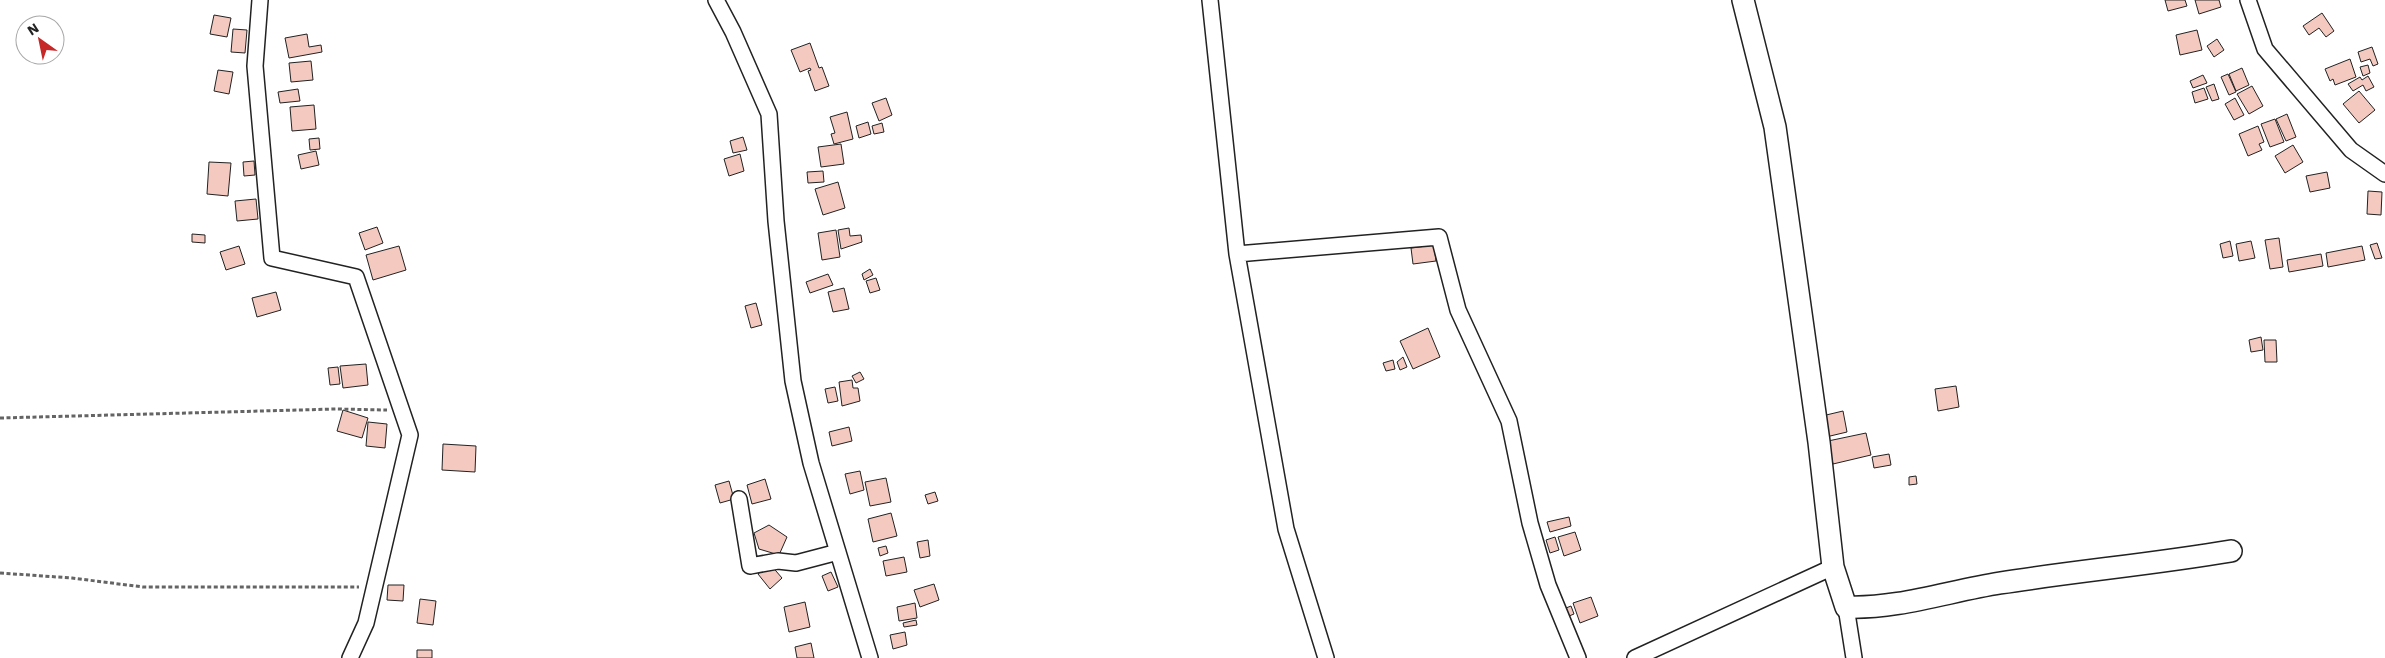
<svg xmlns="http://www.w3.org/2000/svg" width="2385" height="658" font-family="'Work Sans',sans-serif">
	<rect width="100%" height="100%" fill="#fff"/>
	<path fill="#f3c9c0" stroke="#222" d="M2165,0h20l2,6 -19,5z
		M2195,0h24l2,7 -22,7z
		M2322,13l12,18 -8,6 -7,-9 -10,7 -6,-9z
		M214,15l17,3 -4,19 -17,-3z
		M233,29l14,1 -2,23 -14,-1z
		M2197,30l5,20 -22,5 -4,-20z
		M307,34l2,13 12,-2 1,7 -33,6 -4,-20z
		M2217,39l7,11 -10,7 -7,-11z
		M810,43l9,25 3,-1 7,19 -14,5 -7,-20 3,-1 -1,-2 -10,4 -9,-22z
		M2372,47l6,17 -5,2 -3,-7 -9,3 -3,-10z
		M2350,59l6,18 -21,8 -2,-6 -3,2 -5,-12z
		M311,61l2,19 -22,2 -2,-19z
		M2368,65l2,8 -7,3 -3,-9z
		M2242,68l7,17 -13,6 -7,-17z
		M218,70l15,2 -4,22 -15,-3z
		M2228,74l8,18 -7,3 -8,-18z
		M2203,75l4,8 -14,5 -3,-7z
		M2368,76l6,11 -8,4 -3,-6 -10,6 -5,-7 12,-7 2,3z
		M2214,84l5,15 -7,2 -6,-14z
		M2252,86l11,20 -14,8 -12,-20z
		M2204,88l4,11 -13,4 -3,-11z
		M298,89l2,12 -20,2 -2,-11z
		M2359,91l16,19 -16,13 -16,-19z
		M886,98l6,17 -13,6 -7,-18z
		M2235,98l9,17 -10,5 -9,-16z
		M314,105l2,24 -24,2 -2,-24z
		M847,112l6,27 -19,5 -3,-10 4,-1 -5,-16z
		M2287,114l9,23 -10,4 -10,-22z
		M2275,119l9,23 -14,5 -9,-23z
		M868,122l3,12 -12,4 -3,-12z
		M882,123l2,9 -10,2 -2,-8z
		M2258,126l6,16 -5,2 3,6 -14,6 -9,-22z
		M743,137l4,13 -14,3 -3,-12z
		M319,138l1,11 -10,1 -1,-11z
		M841,144l3,20 -23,3 -3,-20z
		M2293,145l10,17 -18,11 -10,-17z
		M316,151l3,14 -18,4 -3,-14z
		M740,154l4,17 -15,5 -5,-17z
		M254,161l1,14 -11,1 -1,-14z
		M209,162l22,1 -3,33 -21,-2z
		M823,171l1,11 -16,1 -1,-11z
		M2327,172l3,16 -20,4 -4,-16z
		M838,182l7,26 -22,7 -8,-26z
		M2368,191l14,1 -1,23 -14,-1z
		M256,199l2,20 -21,2 -2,-20z
		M377,227l6,16 -18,7 -6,-17z
		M849,228l1,8 11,-1 1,7 -21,7 -3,-19z
		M836,230l4,27 -18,3 -4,-27z
		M192,234l13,1v8l-13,-1z
		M2279,238l4,29 -13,2 -5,-29z
		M2230,241l3,15 -10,2 -3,-14z
		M2251,241l4,17 -16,3 -3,-17z
		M2377,243l5,15 -7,1 -5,-14z
		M1434,245l2,16 -23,3 -2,-16z
		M239,246l6,18 -19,6 -6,-18z
		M399,246l7,24 -33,10 -7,-25z
		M2362,246l3,14 -37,7 -2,-14z
		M2321,254l2,12 -34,6 -2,-12z
		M870,269l3,6 -9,5 -2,-6z
		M828,274l5,11 -23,8 -4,-11z
		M876,278l4,12 -10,3 -4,-12z
		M844,288l5,21 -16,3 -5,-20z
		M276,292l5,18 -24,7 -5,-19z
		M756,303l6,22 -11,3 -6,-22z
		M1428,328l12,29 -27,12 -13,-28z
		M2261,337l2,13 -12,2 -2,-12z
		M2264,340h12l1,22h-12z
		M1403,357l4,10 -7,3 -3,-8z
		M1393,360l2,9 -9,2 -3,-8z
		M366,364l2,21 -25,3 -3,-22z
		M338,367l2,17 -10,1 -2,-17z
		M860,372l4,7 -8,4 -4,-7z
		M852,380l1,8h5l2,13 -18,5 -3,-24z
		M1956,386l3,21 -21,4 -3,-22z
		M835,387l3,14 -10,2 -3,-14z
		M343,410l25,8 -6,20 -25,-7z
		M1843,411l4,21 -21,5 -4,-21z
		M368,422l19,2 -2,24 -19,-2z
		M849,427l3,14 -20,5 -3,-14z
		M1866,433l5,22 -38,9 -5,-23z
		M443,444l33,2 -1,26 -33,-2z
		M1889,454l2,11 -17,3 -2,-11z
		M860,471l4,19 -14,4 -5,-20z
		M1916,476l1,8 -8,1v-8z
		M886,478l5,24 -21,4 -5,-24z
		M765,479l6,20 -19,5 -5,-19z
		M729,481l5,18 -14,4 -5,-18z
		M935,492l3,9 -10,3 -3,-9z
		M891,513l6,23 -24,6 -5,-23z
		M1569,517l2,9 -21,6 -3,-10z
		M769,525l18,12 -8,18 -20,-6 -5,-16z
		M1575,532l6,18 -17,6 -6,-19z
		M1555,537l4,13 -9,3 -4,-13z
		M928,540l2,16 -10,2 -3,-16z
		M886,546l2,7 -8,3 -2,-8z
		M904,557l3,15 -21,4 -3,-15z
		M770,564l12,14 -12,11 -12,-15z
		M831,572l7,15 -10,4 -6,-15z
		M934,584l5,16 -19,7 -6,-17z
		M388,585h16l-1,16 -16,-1z
		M1591,597l7,19 -18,7 -7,-20z
		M420,599l16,2 -3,24 -16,-2z
		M805,602l5,25 -21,5 -5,-25z
		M915,603l2,15 -18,3 -2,-14z
		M1571,606l3,8 -5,2 -3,-8z
		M916,620l1,5 -13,2 -1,-4z
		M905,632l2,13 -14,4 -3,-14z
		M811,643l3,15h-17l-2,-11z
		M417,650h15v8h-15z"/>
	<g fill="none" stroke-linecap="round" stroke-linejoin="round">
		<g stroke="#222" stroke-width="18">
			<path id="street" d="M260,0l-5,66 17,192 84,19 54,158 -44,188 -16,35
				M716,0l17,32 36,82 7,107 17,160 18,82 59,195
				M1210,0l27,254 49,275 40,129
				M2248,0l17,49 86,101 34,24
				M1237,254l202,-17 19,73 51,111 21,102 18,62 30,73
				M739,499l11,67 28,-5 18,2 42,-11
				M1846,607l8,51
				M1635,658l198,-91"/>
		</g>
		<g stroke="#222" stroke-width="24">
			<path id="secondary" d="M1743,0l32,127 44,315 14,125 13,40c52,2 103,-16 154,-24 77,-12 154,-19 231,-32"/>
		</g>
		<path stroke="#646464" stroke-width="3" stroke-dasharray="4 2.5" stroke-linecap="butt" d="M0,418l336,-9 51,1
			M0,573l72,5 71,9h216"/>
		<use href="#street" stroke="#fff" stroke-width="15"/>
		<use href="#secondary" stroke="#fff" stroke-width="21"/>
	</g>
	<g transform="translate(40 40) rotate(327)"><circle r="24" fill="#ffffff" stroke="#a7a7a7"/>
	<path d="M0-4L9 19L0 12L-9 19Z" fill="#c62828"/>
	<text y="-8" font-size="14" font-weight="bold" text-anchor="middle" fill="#222222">N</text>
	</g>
</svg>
